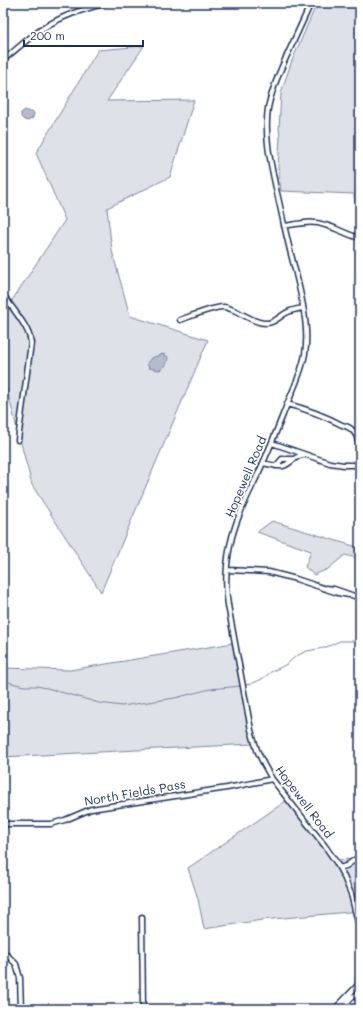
<svg xmlns="http://www.w3.org/2000/svg" width="363" height="1012" font-family="Mali,sans-serif">
	<rect width="100%" height="100%" fill="#fff"/>
	<filter id="ink" filterUnits="userSpaceOnUse"><feTurbulence type="fractalNoise" baseFrequency=".025" numOctaves="2"/><feDisplacementMap in="SourceGraphic" scale="8" xChannelSelector="R" yChannelSelector="G"/><feConvolveMatrix kernelMatrix="1 2 1 2 8 2 1 2 1" color-interpolation-filters="sRGB"/></filter>
	<g filter="url(#ink)">
		<path fill="#eff0f4" d="M353,1003l7,1v5h-14z"/>
		<path fill="#dee1e7" stroke="#7c88a2" d="M317,3h43v198l-5,1 -1,-8 -73,-3 -3,-24 2,-30 -1,-8 2,-36 10,-30z
			M144,46l-37,55 87,-1 -24,77 -63,31 5,43 18,65 78,24 -107,252 -69,-107 -29,-110v-61l62,-94 -29,-67 62,-103z
			M272,521l88,27v11l-15,-4 -17,14 -14,6 -9,-8 6,-16 -54,-19z
			M233,643l5,27 6,25 9,49 -250,13v-89l67,2z
			M289,799l34,49 8,12 29,-1v52l-98,9 -58,9 -6,-30 -10,-31z"/>
		<path fill="#b5bbca" stroke="#77839f" d="M25,110l9,3 -1,5 -5,3 -4,-1 -3,-3v-4z
			M163,354l5,3c0,5 -3,12 -9,13 -3,0 -7,-2 -10,-2l-2,-5 4,-5z"/>
		<g fill="none" stroke-linecap="round" stroke-linejoin="round">
			<path stroke="#77839f" stroke-width="1" d="M3,681l21,5h12l11,2 52,15 23,3 53,-8 35,-9 31,-3
				M244,685l7,-1 11,-5 9,-7 16,-8 9,-8 11,-5 17,-3 16,-7h20"/>
			<g stroke="#1b2f5e" stroke-width="7">
				<path id="minor" d="M311,3c-7,15 -14,31 -21,46 -9,19 -18,39 -22,59 -4,29 3,57 9,85 5,21 9,43 15,65 7,28 18,67 13,96 -3,17 -10,32 -17,48 -8,20 -16,41 -25,61 -9,21 -21,42 -28,64 -8,24 -11,53 -7,78l23,125 6,20 7,15 8,14 53,67 11,16 8,15 7,17 9,37
					M3,60c13,-10 25,-22 39,-31 19,-13 42,-20 64,-26
					M284,226c13,-2 27,-6 41,-1 12,3 22,10 35,13
					M3,294c9,15 26,32 28,49l-13,97
					M180,320c9,-3 35,-14 44,-13 14,2 29,17 43,16 7,0 12,-6 19,-10 5,-3 11,-4 17,-5
					M287,404c19,5 38,12 55,21 4,1 9,3 11,6 7,6 6,18 7,26
					M272,443l58,20 14,2h16
					M263,463c6,1 14,4 20,3 8,-2 12,-11 21,-11
					M276,466l6,-7h12
					M228,570l41,2 27,7 42,14 11,2
					M326,588l8,1 26,9
					M3,824h48l14,-4 26,-11 136,-21 45,-9
					M339,868l7,-2 14,-10
					M142,917l1,92
					M360,937v22
					M3,951l13,13 4,14 1,31
					M358,985l2,-14
					M335,1009l25,-26
					M341,1009l11,-12 8,-4"/>
			</g>
			<use href="#minor" stroke="#fff" stroke-width="4"/>
		</g>
	</g>
	<g text-anchor="middle" stroke-width="3.5" stroke-linejoin="round" paint-order="stroke">
		<g font-size="12" fill="#1b2f5e" stroke="#fff">
			<text transform="translate(246 477) rotate(-67)" y="4">Hopewell Road</text>
			<text transform="translate(135 793) rotate(-10)" y="4">North Fields Pass</text>
			<text transform="translate(304 802) rotate(53)" y="4">Hopewell Road</text>
		</g>
	</g>
	<rect width="363" height="1012" fill="none" stroke="#fff" stroke-width="16"/>
	<rect x="8" y="8" width="347" height="996" fill="none" stroke="#1b2f5e" stroke-width="1.5" filter="url(#ink)"/>
	<path d="M24 40v6h119v-6" fill="none" stroke="#1b2f5e" stroke-width="2"/>
	<text x="30" y="40" font-size="12" fill="#1b2f5e" stroke="#ffffff" stroke-width="3" paint-order="stroke">200 m</text>
</svg>
